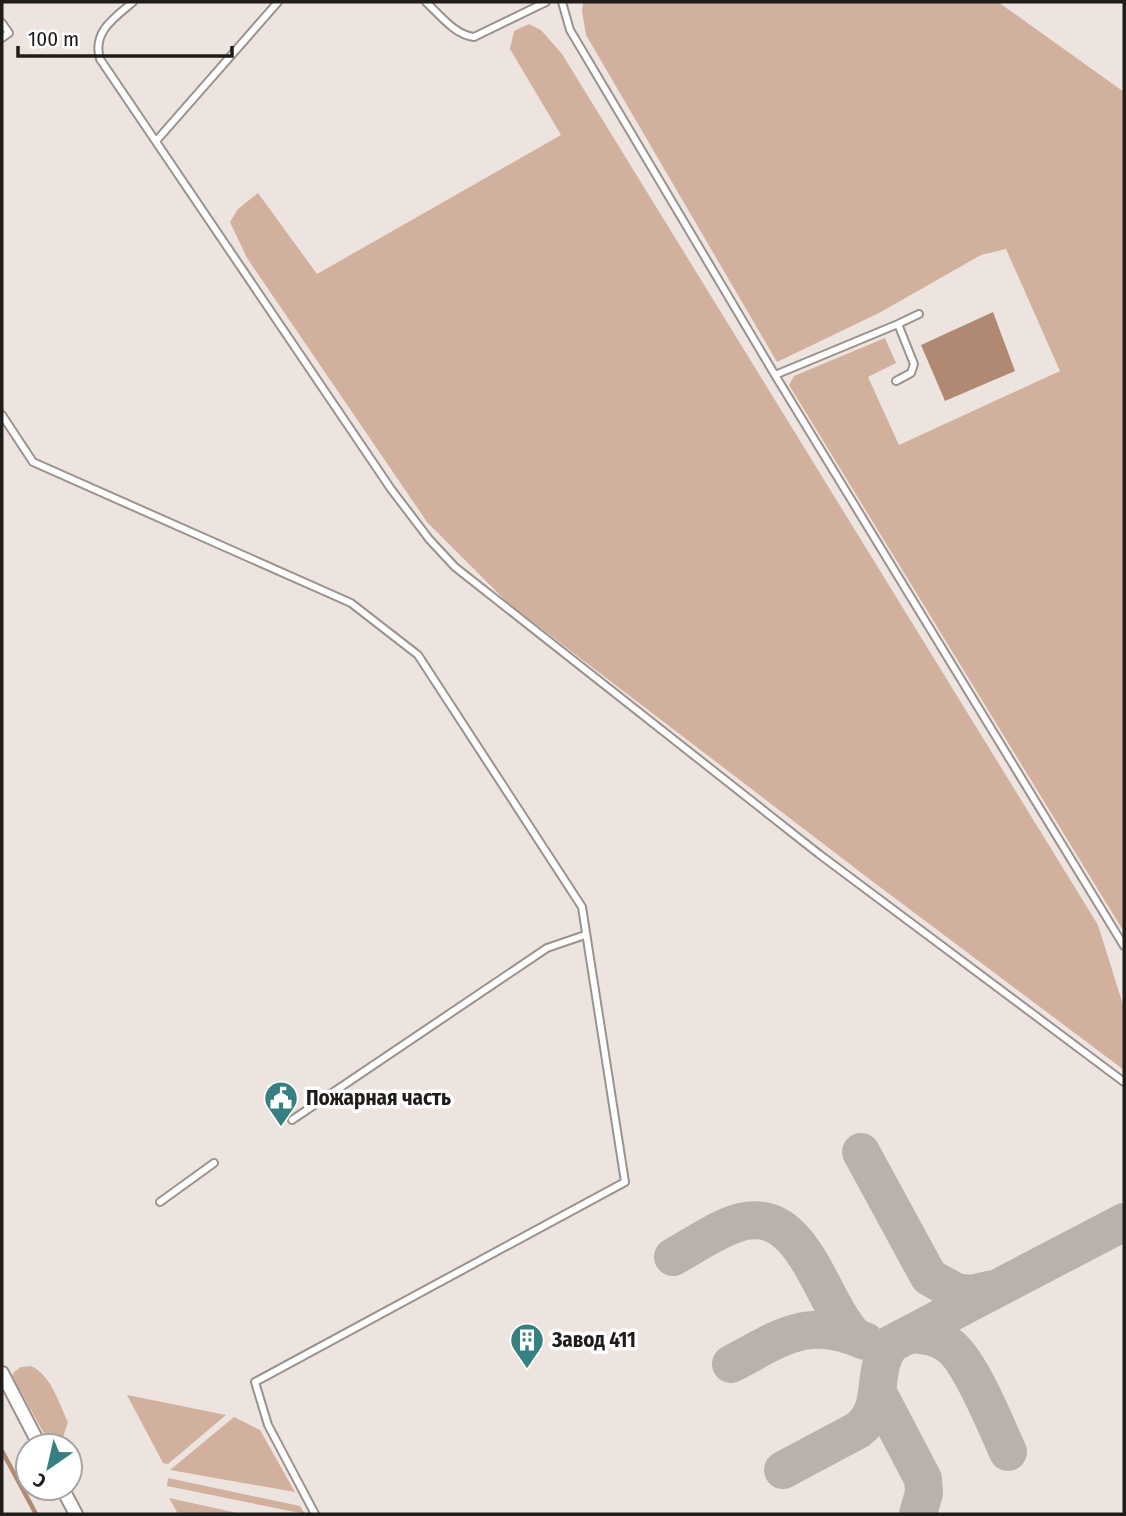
<svg xmlns="http://www.w3.org/2000/svg" width="1126" height="1516" font-family="'Fira Sans Condensed',sans-serif">
	<rect width="100%" height="100%" fill="#eee4df"/>
	<path fill="#d2b09e" d="M583,2h415l126,90v840l-335,-547 5,-9 91,-38 11,25 -28,14 31,68 161,-74 -54,-122 -25,6 -102,58 -102,49 -191,-327 -4,-24z
		M529,24l12,6 21,24 536,871 26,83v62l-252,-189 -364,-278 -81,-81 -180,-264 -17,-36 8,-13 20,-16 59,81 244,-139 -51,-86 4,-18z
		M31,1366c21,10 27,36 37,56l-6,18 -11,6 -39,-70 2,-4 7,-5z
		M127,1395l99,20 -58,49 -5,-1z
		M234,1417l26,13 35,62 -125,-22z
		M168,1478l132,28 5,8 -138,-28z
		M169,1498l73,16h-64z"/>
	<path fill="#b18973" d="M993,312l22,59 -70,30 -24,-56z"/>
	<g fill="none" stroke-linecap="round" stroke-linejoin="round">
		<path stroke="#b18973" stroke-width="4.5" d="M2,1451l34,63"/>
		<path stroke="#bab1ad" stroke-width="38" d="M861,1152l68,125 27,15 15,2 22,-5
			M673,1257c22,-12 45,-29 68,-35 64,-16 79,80 114,115
			M911,1334c12,1 25,2 36,10 22,13 49,82 61,108
			M731,1364c50,-26 76,-49 134,-23
			M878,1393l45,86 1,14 -6,21
			M783,1470l75,-40c30,-23 11,-59 33,-86l233,-122"/>
		<g stroke="#9b928e" stroke-width="10">
			<path id="service" d="M133,2c-19,16 -41,30 -33,57l291,430 38,50 26,28 364,287 305,228
				M426,2c14,13 29,33 48,35l72,-35
				M562,2l8,28 205,345 349,571
				M2,23l7,10 -7,5
				M157,140l121,-138
				M775,375l123,-51
				M896,381l15,-8 3,-9 -16,-40 21,-10
				M2,415l31,47 318,141 67,52 164,252 43,275 -370,200 13,43 47,89
				M292,1120l255,-172 38,-13
				M160,1202l54,-39"/>
		</g>
		<g stroke="#9b928e" stroke-width="16">
			<path id="minor" d="M2,1373l38,73
				M62,1488l14,26"/>
		</g>
		<use href="#service" stroke="#fff" stroke-width="6"/>
		<use href="#minor" stroke="#fff" stroke-width="12"/>
	</g>
	<defs>
		<g id="civic-pin" transform="scale(1.75)"><path d="M0 17L-7.5 6A9.5 9.5 0 1 1 7.5 6Z" fill="#378080" stroke="#fff"/><path d="M-.6-6.5H3V-4.5H.6V-3L4-1V1h2V6H-6V1h2V-1L-.6-3ZM-1.2 2.5V6h2.4V2.5Z" fill="#fff"/></g>
		<g id="building-pin" transform="scale(1.75)"><path d="M0 17L-7.5 6A9.5 9.5 0 1 1 7.5 6Z" fill="#378080" stroke="#fff"/><path d="M-4-6H4V6H1V3H-1V6H-4ZM-2.5-4.3h1.7v1.8h-1.7ZM.8-4.3h1.7v1.8H.8ZM-2.5-1h1.7V.8h-1.7ZM.8-1h1.7V.8H.8Z" fill="#fff"/></g>
	</defs>
	<g fill-rule="evenodd">
		<use href="#civic-pin" x="281" y="1098"/>
		<use href="#building-pin" x="527" y="1340"/>
	</g>
	<g text-anchor="middle" stroke-width="7" stroke-linejoin="round" paint-order="stroke">
		<g font-size="21" font-weight="bold" fill="#1f1c1a" stroke="#fff" text-anchor="start">
			<text x="306" y="1105">Пожарная часть</text>
			<text x="552" y="1347">Завод 411</text>
		</g>
	</g>
	<rect width="1126" height="1516" fill="none" stroke="#1f1c1a" stroke-width="7"/>
	<g transform="translate(49 1467) rotate(214)"><circle r="33" fill="#ffffff" stroke="#a5a4a3" stroke-width="2"/>
	<path d="M0-5L12 26L0 18L-12 26Z" fill="#378080"/>
	<text y="-10" font-size="19" font-weight="bold" text-anchor="middle" fill="#1f1c1a">С</text>
	</g>
	<path d="M18 46v10h214v-10" fill="none" stroke="#1f1c1a" stroke-width="3.5"/>
	<text x="28" y="46" font-size="21" fill="#1f1c1a" stroke="#ffffff" stroke-width="5" paint-order="stroke">100 m</text>
</svg>
